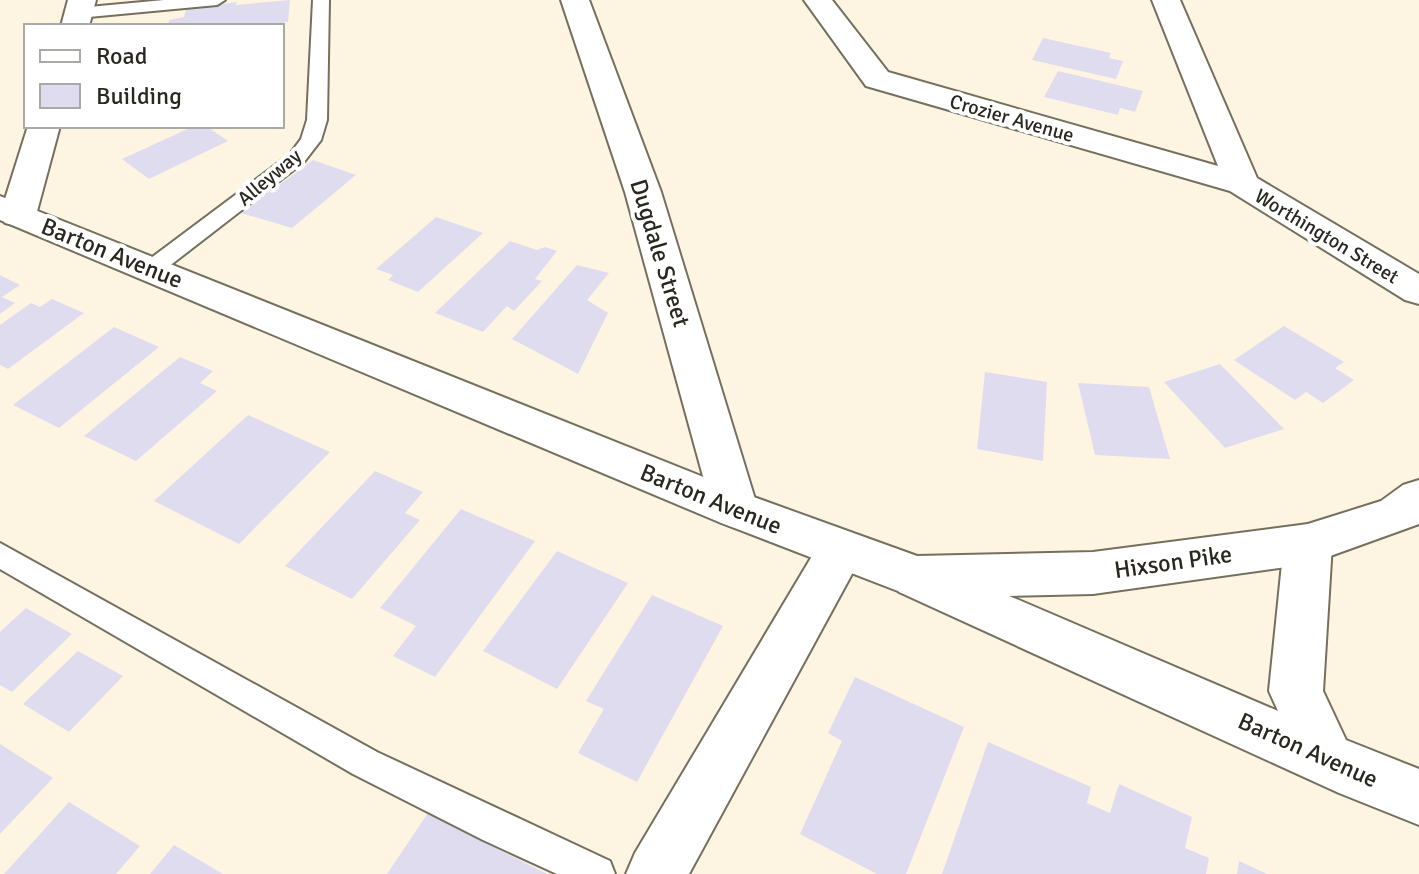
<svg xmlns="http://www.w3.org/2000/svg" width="1419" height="874" font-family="Signika,sans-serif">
	<rect width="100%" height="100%" fill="#fdf5e2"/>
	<path fill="#e0dcef" d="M290,0l-2,22 -29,4h-91l1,-6 15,-3 2,-8 51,-7 -1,3z
		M1043,38l68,15 -2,5 14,3 -7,18 -84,-19z
		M1058,71l85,20 -8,21 -15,-4 -2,7 -74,-18z
		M194,126h12l22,15 -79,38 -27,-20z
		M313,160l43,15 -64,53 -51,-15z
		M436,217l47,16 -65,59 -30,-12 5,-5 -17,-6z
		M510,241l27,9 8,-3 12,4 -22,28 7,2 -28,30 -7,-5 -24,26 -48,-19z
		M577,265l32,8 -22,27 21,13 -30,61 -66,-35z
		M0,275l20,10 -18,12 13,6 -15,11z
		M52,299l32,14 -76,56 -8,-4v-40l31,-22 9,4z
		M1284,326l60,36 -9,6 19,12 -31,23 -17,-11 -11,8 -61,-40z
		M114,327l45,20 -100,81 -46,-23z
		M180,357l33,14 -13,12 17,8 -81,70 -52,-25z
		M1220,364l64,65 -59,19 -61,-66z
		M985,372l62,10 -4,79 -66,-12z
		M1078,383l71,4 21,72 -75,-4z
		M248,415l82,37 -91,92 -85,-43z
		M375,471l48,21 -18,21 15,7 -68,79 -67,-33z
		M461,509l74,32 -100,136 -42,-21 23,-30 -36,-18z
		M557,551l71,32 -71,106 -74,-38z
		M652,595l71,31 -86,156 -59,-29 26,-44 -18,-8z
		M26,608l46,26 -60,58 -12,-7v-53z
		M78,651l45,25 -54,56 -46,-28z
		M855,677l109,50 -58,147h-29l-77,-40 42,-93 -14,-8z
		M988,742l103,45 -4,16 23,10 9,-29 73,33 -7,31 24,10 -3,16h-264z
		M0,744l53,34 -53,56z
		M69,802l71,44 -24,28h-112z
		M428,813l119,61h-160z
		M174,845l49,29h-73z
		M1239,861l28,13h-30z"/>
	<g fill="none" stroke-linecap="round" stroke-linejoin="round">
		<g stroke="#756f5e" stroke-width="4">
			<path id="service" d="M164,0h61l-8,5 -139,13 -8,-5 8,-5z
				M313,0h16l-2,120 -6,20 -17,22 -145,112h-16l-3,-5 3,-5 147,-110 11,-15 6,-19z
				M0,543l377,209 233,109 5,13h-58l-74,-34 -130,-66 -353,-205z"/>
		</g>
		<g stroke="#756f5e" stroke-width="4">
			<path id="minor" d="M68,0h28l-7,26h-28z
				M561,0h28l72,192 97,317 -7,13 -16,6 -16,-6 -7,-13 -87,-317z
				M804,0h28l56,72 330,94 -66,-166h28l77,178 162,96v30l-14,-4 -175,-109 -364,-105z
				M28,126h32l-24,89 -5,8 -13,3 -13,-3 -5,-8z
				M1308,524l17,6 7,14 -9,147 23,49 73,29v56l-80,-32 -440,-201 -8,-15 8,-15 17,-6 362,155 -9,-20 15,-147 7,-14z
				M841,530l17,6 7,14 -176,324h-63l9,-21 189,-317z"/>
		</g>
		<g stroke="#756f5e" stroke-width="4">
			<path id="primary" d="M0,196l751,300 166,60 176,-4 215,-28 73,-23 22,-16 16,-5v44l-111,40 -215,30 -177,4 -197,-76 -719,-302z"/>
		</g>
		<use href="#service" fill="#fff" fill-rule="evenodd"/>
		<use href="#minor" fill="#fff" fill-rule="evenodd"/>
		<use href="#primary" fill="#fff" fill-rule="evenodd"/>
	</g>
	<g text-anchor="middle" stroke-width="8" stroke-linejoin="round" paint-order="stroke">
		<g font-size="20" fill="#2a2720" stroke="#fff">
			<text transform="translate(1012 118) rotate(16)" y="7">Crozier Avenue</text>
			<text transform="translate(269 177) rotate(-40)" y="7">Alleyway</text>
			<text transform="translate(1327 236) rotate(31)" y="7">Worthington Street</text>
		</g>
		<g font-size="24" fill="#2a2720" stroke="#fff">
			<text transform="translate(112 253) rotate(22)" y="8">Barton Avenue</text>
			<text transform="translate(660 253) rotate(73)" y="8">Dugdale Street</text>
			<text transform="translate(711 499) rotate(22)" y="8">Barton Avenue</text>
			<text transform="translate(1173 562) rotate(-8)" y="8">Hixson Pike</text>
			<text transform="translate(1308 750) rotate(24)" y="8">Barton Avenue</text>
		</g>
	</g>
	<rect x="24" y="24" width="260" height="104" fill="#ffffff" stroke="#aaa9a6" stroke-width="2"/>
	<rect x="40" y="50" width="40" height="12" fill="#ffffff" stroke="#aaa9a6" stroke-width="2"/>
	<text x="96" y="64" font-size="24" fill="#2a2720">Road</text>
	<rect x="40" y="84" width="40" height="24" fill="#e0dcef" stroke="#aaa9a6" stroke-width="2"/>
	<text x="96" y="104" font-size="24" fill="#2a2720">Building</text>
</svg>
